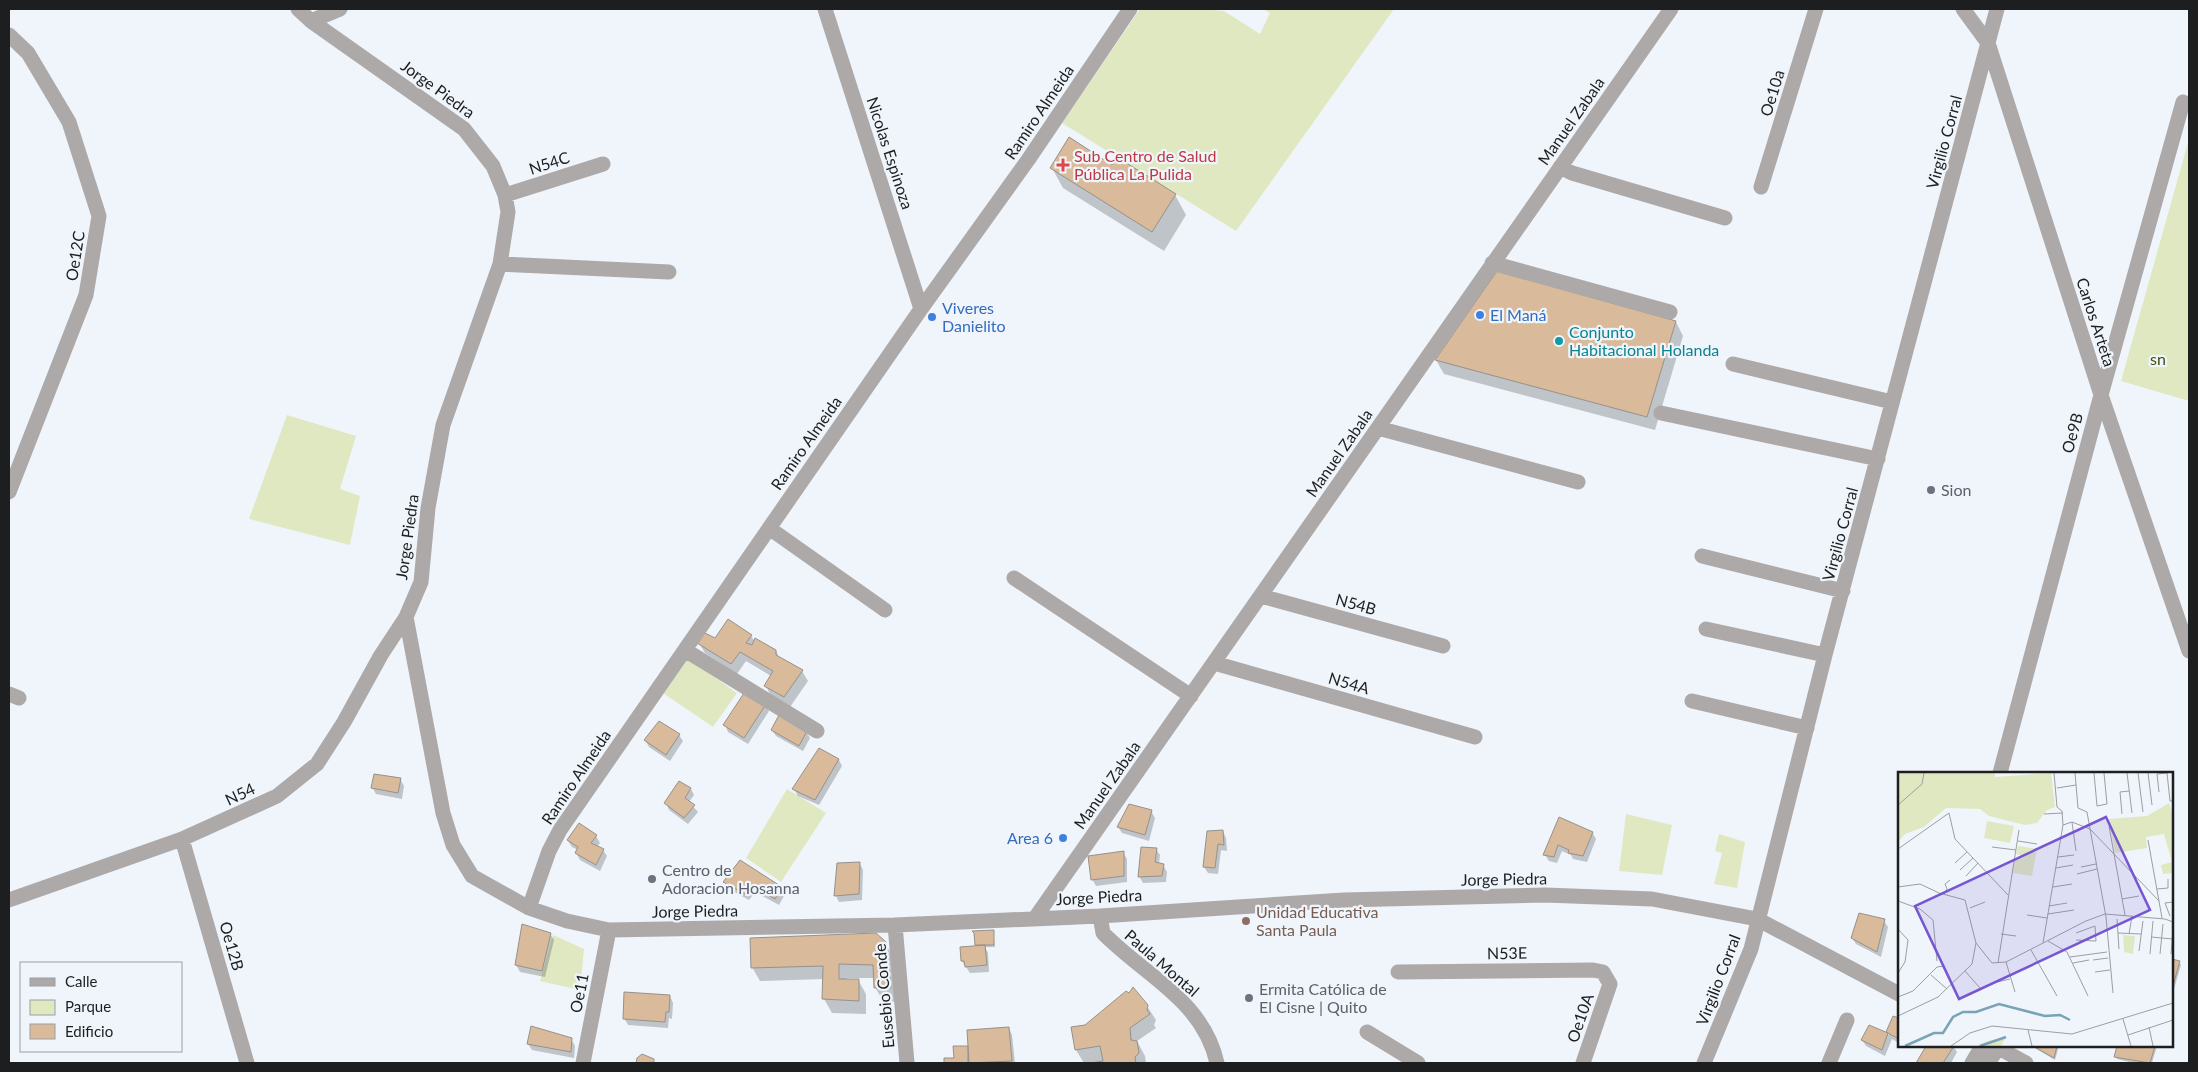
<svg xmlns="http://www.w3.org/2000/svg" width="2198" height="1072" font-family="Lato,sans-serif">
	<rect width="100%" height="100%" fill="#eff5fa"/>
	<path fill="#e0e8c2" d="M1140,9h60l24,2 36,23 10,-21 -7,-4h131l-158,222 -174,-108z
		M2189,139v262l-68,-20z
		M287,415l69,21 -16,53 20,7 -10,49 -101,-26z
		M688,658l49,35 -24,34 -50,-34z
		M787,789l39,24 -45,69 -35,-24z
		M1626,814l46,11 -10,50 -43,-4z
		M1719,834l26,8 -8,46 -23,-4 8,-31 -7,-2z
		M553,935l31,14 -4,41 -40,-9z"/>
	<path fill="#0003" d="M1052,168l123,27 11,20 -22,36 -101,-63z
		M1497,272l179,50 7,14 -28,94 -211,-56 -8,-14z
		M728,621l23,15 4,6 21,9 4,8 22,12 6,10 -18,26 -19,-11 -5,-10 5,-10 -25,-15 -9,13 -32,-21 -6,-10 17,-3z
		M765,705l4,6 -21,33 -20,-12 -3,-7z
		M772,730l34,2 4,6 -7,13 -27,-15z
		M679,735l4,6 -13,20 -21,-14 -4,-7z
		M819,749l20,11 3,6 -23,39 -21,-9 -4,-7z
		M400,779l4,7 -2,13 -26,-5 -4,-7z
		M691,789l3,6 -5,7 9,10 -10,12 -19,-14 -3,-7z
		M1151,811l4,7 -6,23 -27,-8 -4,-6z
		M1560,818l32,14 4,7 -9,23 -14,-3 -2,-4 -9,-4 -5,12 -8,-2 -4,-6z
		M579,825l17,11 4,7 -3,4 6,3 4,6 -7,15 -20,-11 -4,-7 2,-3 -6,-3 -4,-6z
		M1223,831l3,7 1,13 -6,-1 -3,24 -10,-1 -4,-6z
		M1156,849l4,6 -1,9 4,1 4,7 -1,10 -23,1 -4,-7z
		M1123,852l4,7v23l-31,4 -4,-7z
		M860,864l3,6 -1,30 -23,2 -3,-6z
		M725,883l56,5 4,6 -6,11 -24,-13 -6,8 -20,-11z
		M1884,921l4,6 -7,30 -25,-13 -4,-6z
		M993,931l2,16h-10l3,6 1,19 -19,1 -8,-12 -1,-13 16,-1 -1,-2z
		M550,934l4,6 -9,37 -25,-5 -4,-7z
		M885,943l8,14 5,45 -15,-1 -8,-14v-9h-28v2h11l8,14v20l-34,-1 -8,-14v-20l-64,2 -8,-14z
		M2172,960l7,2 2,3 -9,31z
		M670,996l3,7 -1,16 -3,-1 -1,10 -40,-3 -4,-7z
		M1147,1006l9,14 -2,5 2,3 -19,13 8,15 1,7h-62l-8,-13 -3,-22 13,-2z
		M1893,1017l6,2v24l-7,-4 -7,17 -19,-10 -4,-6 8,-13 19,8 -1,-3z
		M1009,1028l3,7 3,28h-70v-4h10l-1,-12h15z
		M571,1039l4,7 -1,12 -42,-8 -4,-6z
		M1927,1046h26l4,6 -6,11h-34z
		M2031,1046h28l-4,14z
		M2119,1046h38l-5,17h-18l-17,-4 -2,-3z"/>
	<path fill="#d9ba9b" stroke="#96918c" d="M1069,137l43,28 5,-8 59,37 -24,38 -102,-64z
		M1497,271l179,50 -29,96 -212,-57z
		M728,619l24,16 -6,8 6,2 3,-7 21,12v5l27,15 -19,27 -20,-11 9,-15 -33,-19 -9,12 -34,-21 6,-11 12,6z
		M746,690l20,14 -22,34 -21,-13z
		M779,715l28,16 -8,15 -28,-16z
		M659,721l21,13 -14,21 -22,-15z
		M819,748l20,11 -24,41 -23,-11z
		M374,774l27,4 -3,15 -27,-5z
		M679,781l12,7 -6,10 10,7 -11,13 -20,-15z
		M1129,804l23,6 -7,25 -28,-8z
		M1559,817l34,15 -10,24 -15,-3 1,-3 -11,-5 -4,12 -11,-2z
		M579,823l18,12 -6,8 13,6 -8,16 -21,-12 3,-6 -11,-7z
		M1223,830l1,15 -6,-1 -3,24 -12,-1 4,-36z
		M1141,847l16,1 -2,14 9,2 -2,12 -24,1z
		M1124,851v25l-33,4 -3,-24z
		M740,860l42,27 -7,12 -24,-13 -6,8 -22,-12z
		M860,862l-1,32 -25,2 3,-33z
		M1859,913l26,6 -8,33 -26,-14z
		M522,924l29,9 -9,38 -27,-6z
		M994,930v15h-19l-1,-12 -2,-2z
		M876,933l10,9 5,46h-17l-1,-23 -34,-1v15h20v22l-37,-2 1,-33 -72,2 -1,-30z
		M985,945l2,20 -22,2 -1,-6h-3l-1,-14z
		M2172,959l8,2 -8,28z
		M1133,987l15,18 -1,5 3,4 -20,14 1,12 6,1 2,12 -4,4 1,6h-45l12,-2 -3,-15 -25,4 -4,-23 14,-2 41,-34 3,2z
		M624,992l46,3 -1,17h-3l-1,10 -42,-3z
		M1893,1016l6,2v21l-13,-7z
		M1869,1025l19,8 -6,17 -21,-10z
		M531,1026l41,12 -1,14 -44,-8z
		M1009,1027l3,34 -43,2 -2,-33z
		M953,1046h15v17h-24v-5h10z
		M1926,1046h28l-11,17h-27z
		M2033,1046h24l-3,12z
		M2117,1046h38l-5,17 -36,-6z
		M642,1054l12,5v4h-18l1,-5z"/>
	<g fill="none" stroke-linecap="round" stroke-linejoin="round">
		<path stroke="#aca9a8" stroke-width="15" d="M825,9l96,300
			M1963,9l25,34 113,352 88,256
			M311,21l29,-12
			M9,35l19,18 41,69 30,94 -13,79 -77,197
			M1560,167l12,6 153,45
			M1761,187l55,-178
			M505,195l98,-31
			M1492,263l178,49
			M500,264l169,8
			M1733,364l159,38
			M1661,413l217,46
			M1378,428l200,54
			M769,528l116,82
			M1702,556l141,35
			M1014,578l177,118
			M1261,596l182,50
			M406,617l37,196 10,32 19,31 57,32 38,13 42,9 286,-5 205,-9 244,-16 201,-5 107,4 105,20 142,75
			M1706,629l119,26
			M685,650l132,81
			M1214,663l261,74
			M9,694l10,4
			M1692,701l115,27
			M2000,773l101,-378 82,-293
			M182,839l65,224
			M9,900l173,-61 95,-43 40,-32 27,-42 37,-67 25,-38 15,-35 7,-74 15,-83 57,-161 8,-52 -3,-17 -12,-29 -29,-37 -153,-108 -13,-12
			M529,908l20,-57 11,-21 361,-521 107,-149 102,-151
			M1100,916l3,17c42,43 100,67 114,130
			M1035,918l636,-909
			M895,925l12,138
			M1398,972l195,-2 10,2 7,12 -27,79
			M1367,1032l51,31
			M1995,1046l31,17
			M583,1063l26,-133
			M1704,1063l47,-114 74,-294 172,-646
			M1829,1063l18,-43
			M1972,1063l10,-17
			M1988,1063l10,-15"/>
	</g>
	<path fill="#e0444e" stroke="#eff5fa" stroke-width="2" d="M1060.5 157.5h5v5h5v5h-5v5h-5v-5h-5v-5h5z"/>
	<g fill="#3f7fe0" stroke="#eff5fa" stroke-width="2">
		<circle cx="1480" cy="315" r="5"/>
		<circle cx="932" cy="317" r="5"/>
		<circle cx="1063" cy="838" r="5"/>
	</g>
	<circle fill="#0f9aa8" stroke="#eff5fa" stroke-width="2" cx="1559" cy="341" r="5"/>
	<g fill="#6b7280" stroke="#eff5fa" stroke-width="2">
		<circle cx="1931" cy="490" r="5"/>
		<circle cx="652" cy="879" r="5"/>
		<circle cx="1249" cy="998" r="5"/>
	</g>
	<circle fill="#8d6e63" stroke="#eff5fa" stroke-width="2" cx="1246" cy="921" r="5"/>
	<g text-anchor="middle" stroke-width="4.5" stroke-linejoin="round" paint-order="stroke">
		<g font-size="16" fill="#1c1e20" stroke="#eff5fa">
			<text transform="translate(438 89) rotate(36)" y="6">Jorge Piedra</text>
			<text transform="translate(1772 93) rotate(-73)" y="6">Oe10a</text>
			<text transform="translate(1039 112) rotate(-56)" y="6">Ramiro Almeida</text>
			<text transform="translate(1571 121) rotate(-55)" y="6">Manuel Zabala</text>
			<text transform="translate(1944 142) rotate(-75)" y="6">Virgilio Corral</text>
			<text transform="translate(890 153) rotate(72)" y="6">Nicolas Espinoza</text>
			<text transform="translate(549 163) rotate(-18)" y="6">N54C</text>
			<text transform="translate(75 256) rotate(-81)" y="6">Oe12C</text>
			<text transform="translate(2096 322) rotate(72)" y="6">Carlos Arteta</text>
			<text transform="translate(2072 433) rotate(-75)" y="6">Oe9B</text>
			<text transform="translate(806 443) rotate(-55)" y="6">Ramiro Almeida</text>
			<text transform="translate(1339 453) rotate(-55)" y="6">Manuel Zabala</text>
			<text transform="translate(1840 534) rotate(-75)" y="6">Virgilio Corral</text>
			<text transform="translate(407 537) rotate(-82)" y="6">Jorge Piedra</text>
			<text transform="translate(1356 604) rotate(15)" y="6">N54B</text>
			<text transform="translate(1349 683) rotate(16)" y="6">N54A</text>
			<text transform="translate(576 777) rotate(-56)" y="6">Ramiro Almeida</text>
			<text transform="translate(1107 785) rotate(-55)" y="6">Manuel Zabala</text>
			<text transform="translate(240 794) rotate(-25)" y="6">N54</text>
			<text transform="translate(1504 879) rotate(-1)" y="6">Jorge Piedra</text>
			<text transform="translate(1099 897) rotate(-3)" y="6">Jorge Piedra</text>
			<text transform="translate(695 911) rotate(-1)" y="6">Jorge Piedra</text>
			<text transform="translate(232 946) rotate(74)" y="6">Oe12B</text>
			<text transform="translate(1507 953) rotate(-1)" y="6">N53E</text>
			<text transform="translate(1162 963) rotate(41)" y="6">Paula Montal</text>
			<text transform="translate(1718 980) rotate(-69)" y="6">Virgilio Corral</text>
			<text transform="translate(579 993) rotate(-79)" y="6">Oe11</text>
			<text transform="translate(884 996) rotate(-95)" y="6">Eusebio Conde</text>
			<text transform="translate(1580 1018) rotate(-71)" y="6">Oe10A</text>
		</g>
		<g font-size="16" fill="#be3a42" stroke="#eff5fa" text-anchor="start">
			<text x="1074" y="162">Sub Centro de Salud<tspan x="1074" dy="18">Pública La Pulida</tspan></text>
		</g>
		<g font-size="16" fill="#366cbe" stroke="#eff5fa" text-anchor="start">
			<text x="942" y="314">Viveres<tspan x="942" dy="18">Danielito</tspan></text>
			<text x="1490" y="321">El Maná</text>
			<text x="1053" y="844" text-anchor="end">Area 6</text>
		</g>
		<g font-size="16" fill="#0d838f" stroke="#eff5fa" text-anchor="start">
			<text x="1569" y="338">Conjunto<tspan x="1569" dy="18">Habitacional Holanda</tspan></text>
		</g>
		<g font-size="16" fill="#444d0d" stroke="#eff5fa">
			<text x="2158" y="365">sn</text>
		</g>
		<g font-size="16" fill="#5b616d" stroke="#eff5fa" text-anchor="start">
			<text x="1941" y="496">Sion</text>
			<text x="662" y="876">Centro de<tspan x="662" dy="18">Adoracion Hosanna</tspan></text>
			<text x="1259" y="995">Ermita Católica de<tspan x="1259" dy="18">El Cisne | Quito</tspan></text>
		</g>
		<g font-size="16" fill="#785e54" stroke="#eff5fa" text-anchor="start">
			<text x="1256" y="918">Unidad Educativa<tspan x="1256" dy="18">Santa Paula</tspan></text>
		</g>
	</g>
	<g transform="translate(1898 772)">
		<rect width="275" height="275" fill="#eff5fa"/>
		<path d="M0,1h97v4l56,-4 4,34 -8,3 -10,13 -12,2 -36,-9 -9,-7 -34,-1 -22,19 -19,7 -7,8zM271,31l4,12v58l-10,1 -2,-9 11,-3 -8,-28 -18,3 1,11 -32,5 -6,-34 38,-3zM89,49l27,5 -4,17 -26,-5zM120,74l19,3 -5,27 -19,-3 2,-13 11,-3 -10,-3zM225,163l12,1 -2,18 -9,-2zM108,265l-5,9h-25l12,-5z" fill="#e0e8c2"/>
		<path fill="none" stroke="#79a4b7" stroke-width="2.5" d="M7,274l29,-13h9l10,-16 10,-5h13l23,-8 46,12 15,-1 10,5M82,274l26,-9"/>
		<path fill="none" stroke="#9b9fa3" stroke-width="1" d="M177,1l3,35 9,4 19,105 7,76M196,1l3,33 10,-2 -3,-31M229,1l5,40M240,1l5,39M250,1l4,32M269,1l3,28h3M159,16l19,-3M261,20l-2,-18 10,-1M0,33l24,-21 2,-11M146,42l19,-1M224,42l-2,-22 9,-1M174,50l4,29M165,53l9,-3 18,7 69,72M211,54l16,89M250,68l14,78M120,69l19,3M94,75l24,3M0,77l51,-36 6,26 53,56M160,85l16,-2M57,91l12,-11M183,95l15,-3M158,96l17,-3M62,98l13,-12M179,102l20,-5M68,104l12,-13M0,115l22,-3 19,9 26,7 11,43 16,20 14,-1 80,-41 19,-7 60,5 8,3M155,115l19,-3M259,117l11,-1v-9M46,122l3,-5 -2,-5 5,-4M224,127l17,-3M0,129l22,8 13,11 4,41M151,134l18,-3M72,136l15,-6M150,142l26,-4M129,143l20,3M272,144l-5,-13 8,-1M219,147l2,30M0,157l10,11 -3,22 -7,11M220,161l23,1M103,162l15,2M231,162l3,-18M253,165l22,2M178,168l20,1 -1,-15 -19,7M150,169l19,11 21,44M145,171l20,-118 -1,-14 -5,-4 -3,-34M133,178l26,46M241,179l4,-30M252,182l3,-33M262,182l3,-30M273,182l2,-24M172,185l37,-5M195,188l15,-2M108,190l9,30M100,191l21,-133M175,191l16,-3M67,199l15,17M197,200l15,-2M33,203l16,14M95,211l17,-4M0,225l15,-6 24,-24 8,-1M0,244l40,-19 34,-33 4,-21M225,247l8,27M251,255l4,19M130,258l4,16M230,263l45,-15M53,274l19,-13 22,-7 80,8 101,-31"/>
		<path fill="#7657d1" fill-opacity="0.15" stroke="#7657d1" stroke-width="2.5" d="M208,45l44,93 -191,89 -44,-93z"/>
		<rect width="275" height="275" fill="none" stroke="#1c1e20" stroke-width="2.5"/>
	</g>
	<rect width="2198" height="1072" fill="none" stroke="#1c1e20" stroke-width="20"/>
	<rect x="20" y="962" width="162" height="90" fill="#eff5fa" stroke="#9b9fa3"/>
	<rect x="30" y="978" width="25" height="8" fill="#aca9a8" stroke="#9b9fa3"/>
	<text x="65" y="987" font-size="15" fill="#1c1e20">Calle</text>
	<rect x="30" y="1000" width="25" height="15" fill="#e0e8c2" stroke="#9b9fa3"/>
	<text x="65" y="1012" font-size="15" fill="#1c1e20">Parque</text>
	<rect x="30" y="1024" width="25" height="15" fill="#d9ba9b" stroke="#9b9fa3"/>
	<text x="65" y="1037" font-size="15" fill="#1c1e20">Edificio</text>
</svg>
